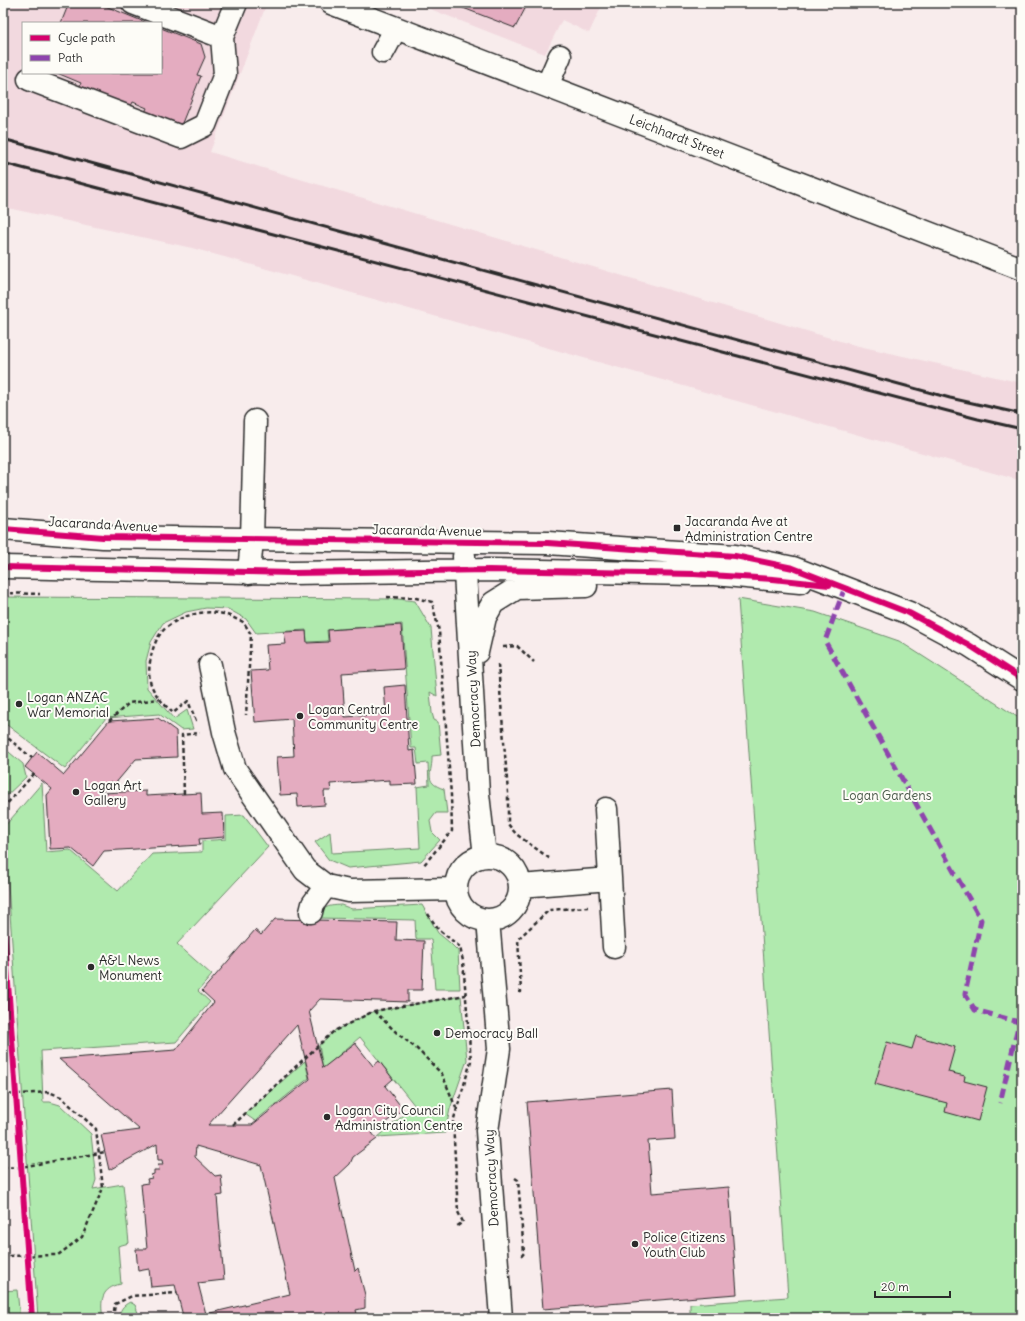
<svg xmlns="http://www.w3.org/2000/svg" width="1025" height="1321" font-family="Delius,sans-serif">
	<rect width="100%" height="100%" fill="#f8ecec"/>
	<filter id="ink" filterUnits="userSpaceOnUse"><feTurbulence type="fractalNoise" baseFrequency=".025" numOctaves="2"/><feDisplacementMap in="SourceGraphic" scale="8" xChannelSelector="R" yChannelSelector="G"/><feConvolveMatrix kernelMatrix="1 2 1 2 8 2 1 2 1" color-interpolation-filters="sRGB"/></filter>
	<g filter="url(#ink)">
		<path fill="#f2d9df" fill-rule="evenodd" d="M3,3h264l-57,149 640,192 172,39v98l-830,-233 -189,-41zM23,23h138v50h-138z
			M415,3h188l-14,30 -27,-13 -17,34z"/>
		<path fill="#b0eaae" stroke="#6e8a6c" d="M3,597l395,2 17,2 16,27 6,68 -7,-4 2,21 2,7 4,2 3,33 -9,1c1,16 -10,26 12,33l3,24h-11l-6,8 2,11 8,8 -19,21 -73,7 -19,-8 -14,-18 15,-10 2,21 88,-5 -3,-61 12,-2 -1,-22 -10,1 -2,-16h-5l-9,-124 -75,6 1,11 -21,1 -1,-12 -50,3 -10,-14 -18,-10 -22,-1 -20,4 -23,11 -12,19 -5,19 1,27 27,31 13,-9 6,19 -12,1 -22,-16 -53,4 -41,51 -62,-47z
			M738,599l77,13 84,29 123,79v598h-332v-14l98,-7z
			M3,747l20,17 3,13 -23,22z
			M42,783l4,69 24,-2 48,41 34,-37 50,-2v-11l24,-2v-23l18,-1 24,32 -91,97 35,31 -14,16 12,11 -34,40 -135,9 2,51h7l10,3 31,29 5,46 -3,9 30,-5 6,59 -11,3 3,38c-20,4 -21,17 -18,34h-65l-34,-491z
			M341,905l11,4 70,-4 16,28 11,9 9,9 2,38h-25l-4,-50h-15l-1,-19 -96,-2c5,-13 10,-12 22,-13z
			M461,996l6,64 -17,49 -5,24 -68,4 38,-31 -55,-69 -37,32 -4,-24 15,-14 40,-20z
			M305,1061l4,17 -54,43 -10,-7z
			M17,1290l3,28h-17v-27z
			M130,1302l5,3 5,13h-21c1,-8 3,-12 11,-16z"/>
		<path fill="#e4acc0" stroke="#2b2b2b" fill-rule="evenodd" d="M69,3h29l49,20h-86z
			M459,3h69l-13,25 -57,-22z
			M161,28l40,16 4,13 -8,18 4,1 -21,52 -36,-14 3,-6 -14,-6 -3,6 -51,-21 2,-4 -24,-10h104z
			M401,625l3,44 -62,4 3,44 41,-3 -2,-27 21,-2 4,66 5,-1 3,34 -27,1v-5l-60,4 1,7h-7l1,14 -27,2 -1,-13 -17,1 -3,-38 17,-1 -2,-37 -37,3 -4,-51 17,-1 -2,-25 20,-1 -2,-12 22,-1 1,12 22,-1 -1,-12z
			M158,718l18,13 1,26 -41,2 -22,26 -4,-3 -8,11 44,-2v5l55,-3 1,21 21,-1 1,24 -25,2 1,6 -96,6 -11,15 -22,-18 -21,1 -3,-54 5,-6 -27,-22 7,-9 5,-6 27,23 45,-54z
			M275,919l122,3 -1,18 28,1 -2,49h-14v12l-88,-3 -11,12 14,57 32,-25 18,23 6,-5 14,18 -8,7 18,23 -31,24 5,6 -24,18 -3,7 -15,14 20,93 3,-3 7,27v13l-9,2 2,8h-183l8,-2 -8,-31 -24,2 -2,-18 -11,2 -2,-22h11l-6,-65 7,-1 -1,-4 5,-1 -1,-3 3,-1v-4h5l-1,-5h5l-1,-5h-4l-1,-16 -48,26 -8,-35 39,-5 -81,-71 117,-9 38,-48 -12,-11 53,-61 6,5zM297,1025l13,54 -58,46h-44zM196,1146l65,19 29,129 -84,20 -8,-31 26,-3 -7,-84 6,-1 -2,-20 -6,1 -20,-19z
			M916,1036l39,11 -7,25 17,4 -1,5 23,6 -9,34 -33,-9 2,-9 -72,-19 12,-42 25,7z
			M672,1090l3,49 -27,2 4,52 77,-6 8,107 -194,15 -16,-207z"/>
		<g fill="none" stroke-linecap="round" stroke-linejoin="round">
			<g stroke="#2b2b2b" stroke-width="25">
				<path id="minor" d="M133,3l89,34 14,-34
					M331,3l691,266
					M383,52l13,-24
					M29,79l152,58 24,-12 20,-51 -3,-37
					M547,86l13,-30
					M3,529l100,8 445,6 187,13 58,12 116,45 60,32 53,34
					M464,556l14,238 7,62
					M3,567l289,6 197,-3 205,4h21l85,8
					M249,573l3,-34 3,-118
					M477,652l8,-35 8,-14 24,-15 69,-2
					M210,665l14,67 11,37 70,101 21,16 23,5 107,-2
					M606,809l8,138
					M456 888a32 32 0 1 1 64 0a32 32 0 1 1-64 0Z
					M520,886l90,-7
					M311,912l2,-8 13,-18
					M488,920l11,129 -12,82 14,187"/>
			</g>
			<path stroke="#2b2b2b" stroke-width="2.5" stroke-dasharray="4 3" stroke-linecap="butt" d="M3,593l37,1
				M387,597l29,1 16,4 7,29 12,164 1,36 -29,35
				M503,647l14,-1 17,16
				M498,664l10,129v31l8,10 33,24h3
				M109,721l20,-18 30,-4
				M196,721l-8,-20 -15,12c-9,-9 -20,-19 -23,-32 -3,-16 3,-44 17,-54 19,-15 48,-20 69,-8 3,1 6,2 8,4 2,3 4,7 7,11l-5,81
				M3,734l29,24
				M184,794l-2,-59 18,-2
				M3,808l31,-34
				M428,914l10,15 22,18 3,14 8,100 -18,61 5,90 5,10 -7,5
				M519,992h2l-3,-53 31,-29 39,-3
				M374,1011l23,22 20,16 25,25 14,34
				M3,1095l46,-3 12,5 35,32 7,59 -21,49 -24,18 -55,1
				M233,1125l101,-94 40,-20 92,-16
				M3,1168l18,-1 84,-15
				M515,1178l3,2 6,73 -4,5
				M113,1318l2,-14 17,-8 45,-3"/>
			<use href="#minor" stroke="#fdfcf7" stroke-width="22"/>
			<path stroke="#2b2b2b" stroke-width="3" d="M3,139l947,259 72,16
				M3,163l975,256 44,10"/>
			<path stroke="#8e44ad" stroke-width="5" stroke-dasharray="10 5" stroke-linecap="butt" d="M845,587l-20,54 156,279 -16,74 10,16 44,12 -19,81"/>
			<g stroke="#fdfcf7" stroke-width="8">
				<path id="cycleway" d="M3,529l100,8 445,6 187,13 58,12 116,45 60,32 53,34
					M3,567l289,6 197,-3 205,4 79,5 56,6
					M3,913l29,405"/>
			</g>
			<use href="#cycleway" stroke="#d6006c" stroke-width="6"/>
		</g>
	</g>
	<g fill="#2b2b2b" stroke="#fdfcf7" stroke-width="1.5">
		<rect x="673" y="524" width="8" height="8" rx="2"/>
		<circle cx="19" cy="704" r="4"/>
		<circle cx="300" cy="716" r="4"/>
		<circle cx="76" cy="792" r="4"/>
		<circle cx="91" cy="967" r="4"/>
		<circle cx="437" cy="1033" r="4"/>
		<circle cx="327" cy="1117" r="4"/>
		<circle cx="635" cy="1244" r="4"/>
	</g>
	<g text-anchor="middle" stroke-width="4" stroke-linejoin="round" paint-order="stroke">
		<g font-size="13" fill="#2b2b2b" stroke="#fdfcf7">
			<text transform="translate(677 136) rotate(21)" y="5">Leichhardt Street</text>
			<text transform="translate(103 524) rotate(3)" y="5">Jacaranda Avenue</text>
			<text transform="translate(427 530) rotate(1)" y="5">Jacaranda Avenue</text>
			<text transform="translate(473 699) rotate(-93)" y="5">Democracy Way</text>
			<text transform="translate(491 1178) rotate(-93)" y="5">Democracy Way</text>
		</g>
		<g font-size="13" fill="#2b2b2b" stroke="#fdfcf7" text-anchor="start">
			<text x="685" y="526">Jacaranda Ave at<tspan x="685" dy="15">Administration Centre</tspan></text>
			<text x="27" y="702">Logan ANZAC<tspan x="27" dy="15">War Memorial</tspan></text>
			<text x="308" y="714">Logan Central<tspan x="308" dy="15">Community Centre</tspan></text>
			<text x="84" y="790">Logan Art<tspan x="84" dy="15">Gallery</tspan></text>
			<text x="99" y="965">A&amp;L News<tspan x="99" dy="15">Monument</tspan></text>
			<text x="445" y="1038">Democracy Ball</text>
			<text x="335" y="1115">Logan City Council<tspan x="335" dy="15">Administration Centre</tspan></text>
			<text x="643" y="1242">Police Citizens<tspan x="643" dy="15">Youth Club</tspan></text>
		</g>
		<g font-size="13" fill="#4c5b4c" stroke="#fdfcf7">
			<text x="887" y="800">Logan Gardens</text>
		</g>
	</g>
	<rect width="1025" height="1321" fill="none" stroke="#fdfcf7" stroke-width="16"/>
	<rect x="8" y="8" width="1009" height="1305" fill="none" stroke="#2b2b2b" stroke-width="1.5" filter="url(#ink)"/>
	<rect x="22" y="22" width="140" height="52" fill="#fdfcf7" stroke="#a9a8a5"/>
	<rect x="30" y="35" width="20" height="6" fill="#d6006c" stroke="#a9a8a5"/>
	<text x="58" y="42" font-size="12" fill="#2b2b2b">Cycle path</text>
	<rect x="30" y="55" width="20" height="6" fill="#8e44ad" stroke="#a9a8a5"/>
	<text x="58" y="62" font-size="12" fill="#2b2b2b">Path</text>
	<path d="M875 1291v6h75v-6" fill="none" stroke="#2b2b2b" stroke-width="2"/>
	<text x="881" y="1291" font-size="12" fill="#2b2b2b" stroke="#fdfcf7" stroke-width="3" paint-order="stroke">20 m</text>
</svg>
